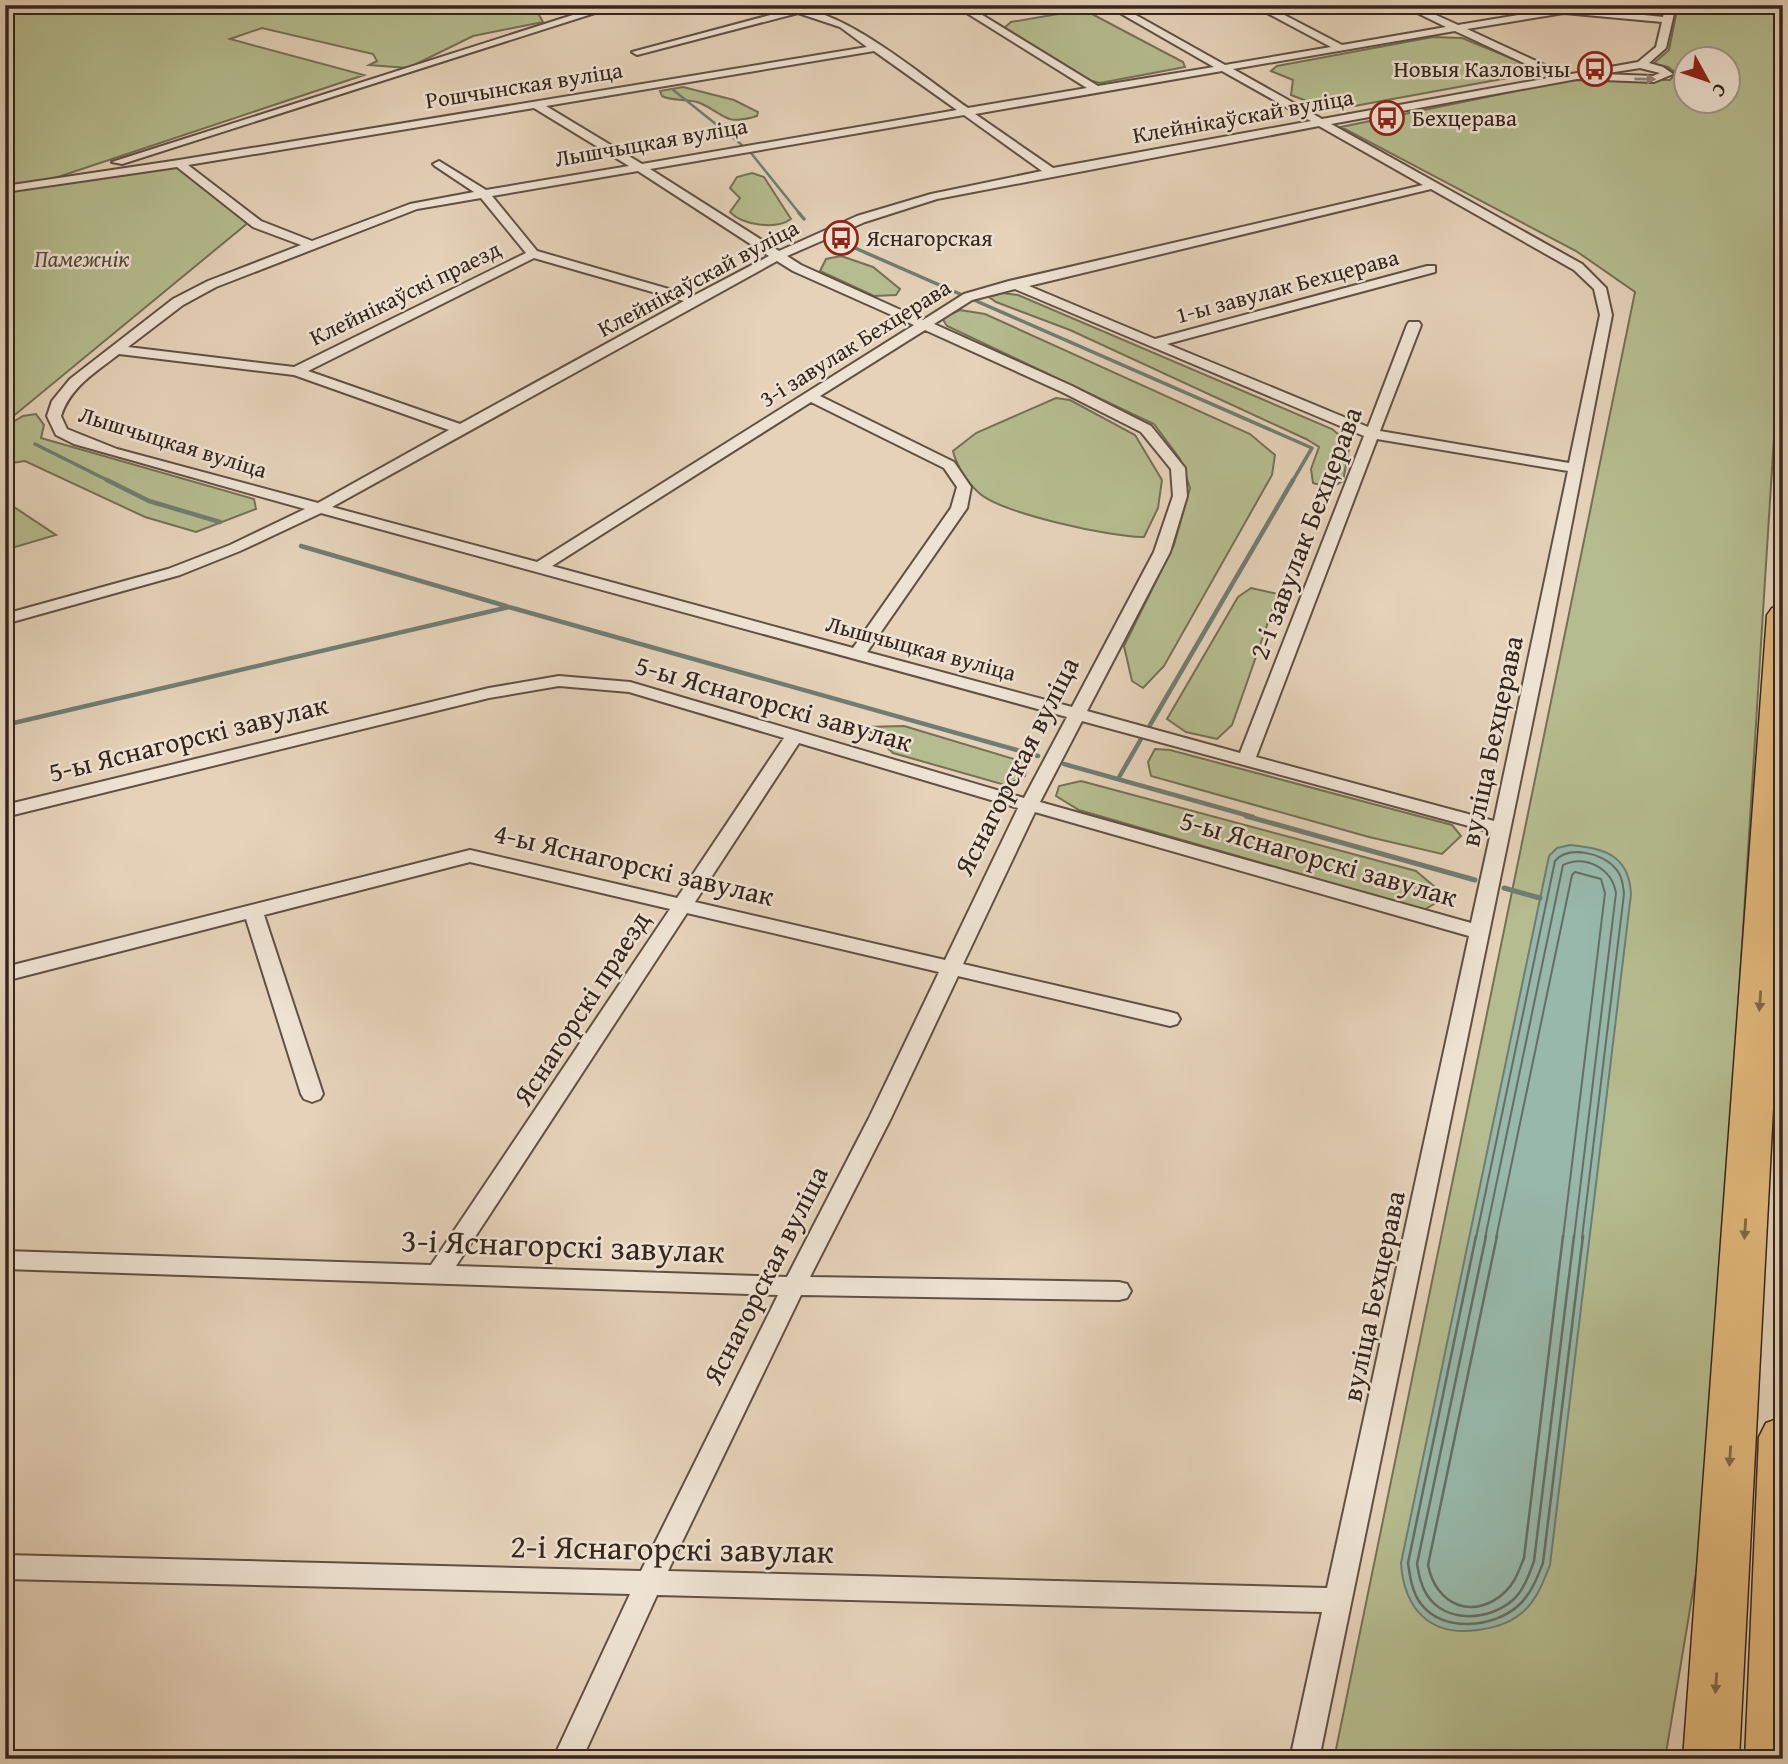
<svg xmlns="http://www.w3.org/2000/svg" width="1788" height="1764" font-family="'Gentium Book Plus',serif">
	<rect width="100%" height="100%" fill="#e5d2b9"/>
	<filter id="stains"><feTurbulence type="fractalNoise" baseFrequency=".00286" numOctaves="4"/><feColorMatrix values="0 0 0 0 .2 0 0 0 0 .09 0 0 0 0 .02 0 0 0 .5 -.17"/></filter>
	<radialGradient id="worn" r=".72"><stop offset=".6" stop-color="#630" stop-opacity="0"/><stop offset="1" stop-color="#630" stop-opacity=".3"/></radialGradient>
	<path fill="#b5bc8f" stroke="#757056" stroke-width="2" fill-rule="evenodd" d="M5,5h546l-16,3 8,14 -70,14 -65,32 -39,-3 8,-4 -4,-7 -111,-26 -32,11 134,36 -336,112 152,-21 69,56 -244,201z
		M1678,5h105v289l-73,1161 -7,76 -38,228h-331l301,-1467 -59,-41 -235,-124 234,-48 95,1 6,-7 -8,-6 -15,-3 16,-14zM1686,60h42v42h-42z
		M1075,11l17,3 91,48 2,5 -85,16 -12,-3 -84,-52 7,-6z
		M1433,37l29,1 56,23 6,10 -11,6 -164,30 -32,-2 -26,-10 2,-15 -22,-9 6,-5z
		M683,87l51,13 24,12 -1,4c-33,10 -30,-1 -57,-13 -12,-5 -26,-1 -38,-7l-2,-5z
		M752,173l12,4 27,42c-15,11 -49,6 -61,-7l10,-14 -10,-10 7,-11z
		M841,256l32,11 27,22 -4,6 -22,1 -54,-25 6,-12z
		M1002,293l16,2 314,134 18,15 -7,37 -13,7 -17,-5 -2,-14 8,-22 -13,-8 -236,-109 -74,-28 -7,-5z
		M960,310l25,4 265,120 25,21 -3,20 -108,191 -21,22 -11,-7 -8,-35 50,-101 16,-57 -10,-29 -26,-35 -207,-98 -5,-8z
		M1056,398l14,2 65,35 27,45 -4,28 -14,29c-30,1 -145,-24 -166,-45 -10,-9 -22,-27 -25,-41l23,-18z
		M36,414l8,11 -3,13 213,61 2,10 -60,23 -51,-15 -120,-56 -20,3 1,-38 17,-10z
		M5,501l51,34 -51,15z
		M1251,588l27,6 -46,131 -15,14 -31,-7 -19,-13 71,-122z
		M904,726l123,37 -2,13 -20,9 -112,-32 -28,-26z
		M1155,749l15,1 282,75 9,11 -19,18 -73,-17 -218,-61 -3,-14z
		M1081,781l335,90 19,16 4,14 -15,9 -345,-100 -23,-14 3,-10z"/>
	<path fill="#97b8aa" stroke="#707d72" stroke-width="2" d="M1570,845c34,3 59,10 61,49l-81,671c-7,18 -15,39 -31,50 -11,9 -27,13 -41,15 -48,7 -74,-21 -77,-67l148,-707 8,-8z"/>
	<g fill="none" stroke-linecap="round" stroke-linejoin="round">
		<path stroke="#666e64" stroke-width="2" d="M1476,1238l79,-377c13,-16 48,-8 60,7 7,7 8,17 9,26l-42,344
			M1485,1238l78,-373c23,-11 49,4 53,28l-42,345
			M1496,1238l76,-363 3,-3 26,7 4,14 -42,345"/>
		<path stroke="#666e64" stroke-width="2.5" d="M1476,1236l-68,327c2,14 4,29 13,41 22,29 73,24 98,1 12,-11 18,-27 24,-42l40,-327
			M1486,1236l-69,328c2,11 4,22 10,31 19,29 63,26 87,4 10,-10 15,-24 20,-38l40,-325
			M1497,1236l-69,329c8,41 46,56 77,27 10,-9 14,-22 19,-34l39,-322"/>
		<path stroke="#707d72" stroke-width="2.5" d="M672,89l70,56
			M751,153l49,61"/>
		<path stroke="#707d72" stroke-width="3.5" d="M799,213l5,6
			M855,248l105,46
			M974,300l338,148 -20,34
			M35,444l76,38"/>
		<path stroke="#707d72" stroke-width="4.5" d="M107,480l42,21 71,21
			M301,546l205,60
			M5,725l504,-118 529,149
			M1150,725l143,-245
			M1064,764l189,53
			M1118,779l23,-40"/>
		<path stroke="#707d72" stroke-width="5" d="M1246,816l229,64
			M1504,888l36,10"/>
		<g stroke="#615044" stroke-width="4">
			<path id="street" d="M604,5h16l-498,159 -10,-2z
				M779,5c63,0 138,68 189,103l119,-20 -133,-83h12l132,81 116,-19 -108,-62h12l107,60 106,-18 -79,-42h13l77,40 104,-18 -45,-22h13l44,20 96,-16 -5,-4 114,12 3,-12h10l-10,43 -17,15 14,4 10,7 -19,8 -77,-3 -246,45 251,140 24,24 6,27 -64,331 -229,1113h-29l32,-147 -665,-17 -75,164h-29l77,-165 -625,-15v-24l636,16 137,-276 -773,-26v-18l426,14 239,-356 -200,-47 -206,53 59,179 -3,5 -8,3 -8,-3 -3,-5 -55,-175 -241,62v-14l465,-117 207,48 107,-160 -155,-46 -70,-6 -70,12 -484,119v-12l484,-117 70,-12 71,6 394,116 43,-81 -746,-204 -81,38 -60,24 -175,49v-10l163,-45 62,-24 75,-36 -231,-65 -18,-9 -9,-19 5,-15 18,-22 103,-80 35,-18 93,-36 -48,-18 -76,-60 -172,25v-6l174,-26 688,-113 -27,-20 -42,-14 -161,42 -5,-3 157,-42zM1564,13l98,9 -6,25 -18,15 -72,13 -99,-46zM1455,31l99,46 -232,42 -89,-50zM874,51l83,59 -315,54 -96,-58zM1640,68l20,5 -7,3 -51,-2zM1222,71l89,50 -258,47 -78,-54zM534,108l95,58 -143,24 -47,-29 -6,3 2,2 39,26 -64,12 -98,37 -51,-20 -73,-56zM964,115l78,56 -111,23 -74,22 -78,35 -129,-82zM1319,126l104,59 -414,96 -45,13 -41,26 -122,-55 -14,-9 78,-34 72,-23zM638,171l131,85 -76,40 -156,-45 -45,-55zM1431,189l143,81 20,19 6,26 -31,148 -189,-32 41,-106 -2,-3h-10l-2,3 -39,102 -201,-83 268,-72v-6h-8l-272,73 -126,-53zM481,198l45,55 -232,114 -166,-20 55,-42 33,-18 201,-78zM534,258l150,43 -224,123 -152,-53zM777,261l16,10 121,54 -377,237 -205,-55zM1015,289l349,147 -124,317 -153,-42 83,-159 17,-56 -2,-28 -34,-42 -79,-40 -138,-62 38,-24zM925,330l137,62 79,40 30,37 2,27 -19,56 -82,155 -205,-55 100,-144 4,-21 -17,-25 -134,-66zM119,354l175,21 155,55 -131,73 -201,-54 -50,-20 -6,-13c9,-29 35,-44 58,-62zM811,402l133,66 13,19 -6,21 -98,140 -301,-82zM1377,439l191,32 -74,350 -238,-64zM1082,721l409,111 -20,91 -431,-121zM799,743l219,65 -73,152 -250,-58zM1035,812l434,124 -142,652 -659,-17 133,-276 318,5 8,-2 4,-7 -4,-7 -8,-2 -309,-5 81,-159 67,-142 212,50 7,-2 3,-5 -3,-5 -7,-2 -207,-48zM687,913l252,59 -70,146 -82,159 -331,-11z"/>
		</g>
		<g stroke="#35251d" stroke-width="3">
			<path id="highway" d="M1783,606v311l-44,842h-56l84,-1144 5,-7z
				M1783,1417v342h-38l14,-322 7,-14z"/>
		</g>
		<use href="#street" fill="#eee2d2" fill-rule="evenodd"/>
		<use href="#highway" fill="#e2b97c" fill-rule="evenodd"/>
	</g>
	<defs><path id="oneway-solid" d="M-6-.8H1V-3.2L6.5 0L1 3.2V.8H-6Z" transform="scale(1.75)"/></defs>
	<use fill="#928478" href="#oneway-solid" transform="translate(1645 79) rotate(1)"/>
	<g fill="#836848">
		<use href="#oneway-solid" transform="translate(1760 1001) rotate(94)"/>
		<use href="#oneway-solid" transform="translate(1745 1229) rotate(94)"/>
		<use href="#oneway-solid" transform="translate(1730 1456) rotate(94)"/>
		<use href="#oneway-solid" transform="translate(1716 1683) rotate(94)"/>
	</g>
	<defs>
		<g id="bus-ring" transform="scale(1.75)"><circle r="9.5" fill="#eee2d2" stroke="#8f2418" stroke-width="1.5"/><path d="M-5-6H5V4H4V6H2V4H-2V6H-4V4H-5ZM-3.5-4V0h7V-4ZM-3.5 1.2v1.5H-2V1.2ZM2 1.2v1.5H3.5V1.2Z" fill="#8f2418"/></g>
	</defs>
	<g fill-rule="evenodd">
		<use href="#bus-ring" x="1595" y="69"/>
		<use href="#bus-ring" x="1387" y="118"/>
		<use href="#bus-ring" x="841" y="238"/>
	</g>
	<g text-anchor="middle" stroke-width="5" stroke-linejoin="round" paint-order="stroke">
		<g font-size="23" fill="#35251d" stroke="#eee2d2" text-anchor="start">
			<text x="1570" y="77" text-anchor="end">Новыя Казловічы</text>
			<text x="1412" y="126">Бехцерава</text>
			<text x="866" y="246">Яснагорская</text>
		</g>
		<g font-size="23" fill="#35251d" stroke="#eee2d2">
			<text transform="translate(524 85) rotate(-9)" y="8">Рошчынская вуліца</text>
			<text transform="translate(1243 116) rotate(-10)" y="8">Клейнікаўскай вуліца</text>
			<text transform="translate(651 142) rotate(-10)" y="8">Лышчыцкая вуліца</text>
			<text transform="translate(698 278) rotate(-28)" y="8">Клейнікаўскай вуліца</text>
			<text transform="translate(1287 286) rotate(-15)" y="8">1-ы завулак Бехцерава</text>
			<text transform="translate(405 293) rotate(-26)" y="8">Клейнікаўскі праезд</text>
			<text transform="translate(855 343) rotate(-32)" y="8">3-і завулак Бехцерава</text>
			<text transform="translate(173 442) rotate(17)" y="8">Лышчыцкая вуліца</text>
			<text transform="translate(921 648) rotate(15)" y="8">Лышчыцкая вуліца</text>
		</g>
		<g font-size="23" font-style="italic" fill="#554b3a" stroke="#eee2d2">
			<text x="82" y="267">Памежнік</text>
		</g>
		<g font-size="28" fill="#35251d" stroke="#eee2d2">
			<text transform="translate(1305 533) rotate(-69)" y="10">2-і завулак Бехцерава</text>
			<text transform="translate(774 703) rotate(16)" y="10">5-ы Яснагорскі завулак</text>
			<text transform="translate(188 738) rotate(-14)" y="10">5-ы Яснагорскі завулак</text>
			<text transform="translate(1491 741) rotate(-78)" y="10">вуліца Бехцерава</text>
			<text transform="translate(1016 766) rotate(-63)" y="10">Яснагорская вуліца</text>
			<text transform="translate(1319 858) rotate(16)" y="10">5-ы Яснагорскі завулак</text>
			<text transform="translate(634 864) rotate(13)" y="10">4-ы Яснагорскі завулак</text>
			<text transform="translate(581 1008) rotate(-57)" y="10">Яснагорскі праезд</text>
			<text transform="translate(765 1275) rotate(-63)" y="10">Яснагорская вуліца</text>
			<text transform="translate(1373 1296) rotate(-78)" y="10">вуліца Бехцерава</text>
		</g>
		<g font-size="33" fill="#35251d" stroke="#eee2d2">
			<text transform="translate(563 1245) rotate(2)" y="12">3-і Яснагорскі завулак</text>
			<text transform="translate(672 1548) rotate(1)" y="12">2-і Яснагорскі завулак</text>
		</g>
	</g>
	<rect width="1788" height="1764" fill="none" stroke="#e5d2b9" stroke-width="28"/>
	<rect x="7" y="7" width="1774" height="1750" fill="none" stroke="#35251d" stroke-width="3.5"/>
	<rect x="14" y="14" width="1760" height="1736" fill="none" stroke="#35251d" stroke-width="2"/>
	<g transform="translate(1707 80) rotate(130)"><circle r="33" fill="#eee2d2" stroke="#a4968a" stroke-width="2"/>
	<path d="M0-5L12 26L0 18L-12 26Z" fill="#8f2418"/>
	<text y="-10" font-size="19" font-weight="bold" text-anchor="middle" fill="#35251d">С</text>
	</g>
	<rect width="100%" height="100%" filter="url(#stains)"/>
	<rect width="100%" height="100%" fill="url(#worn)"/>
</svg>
